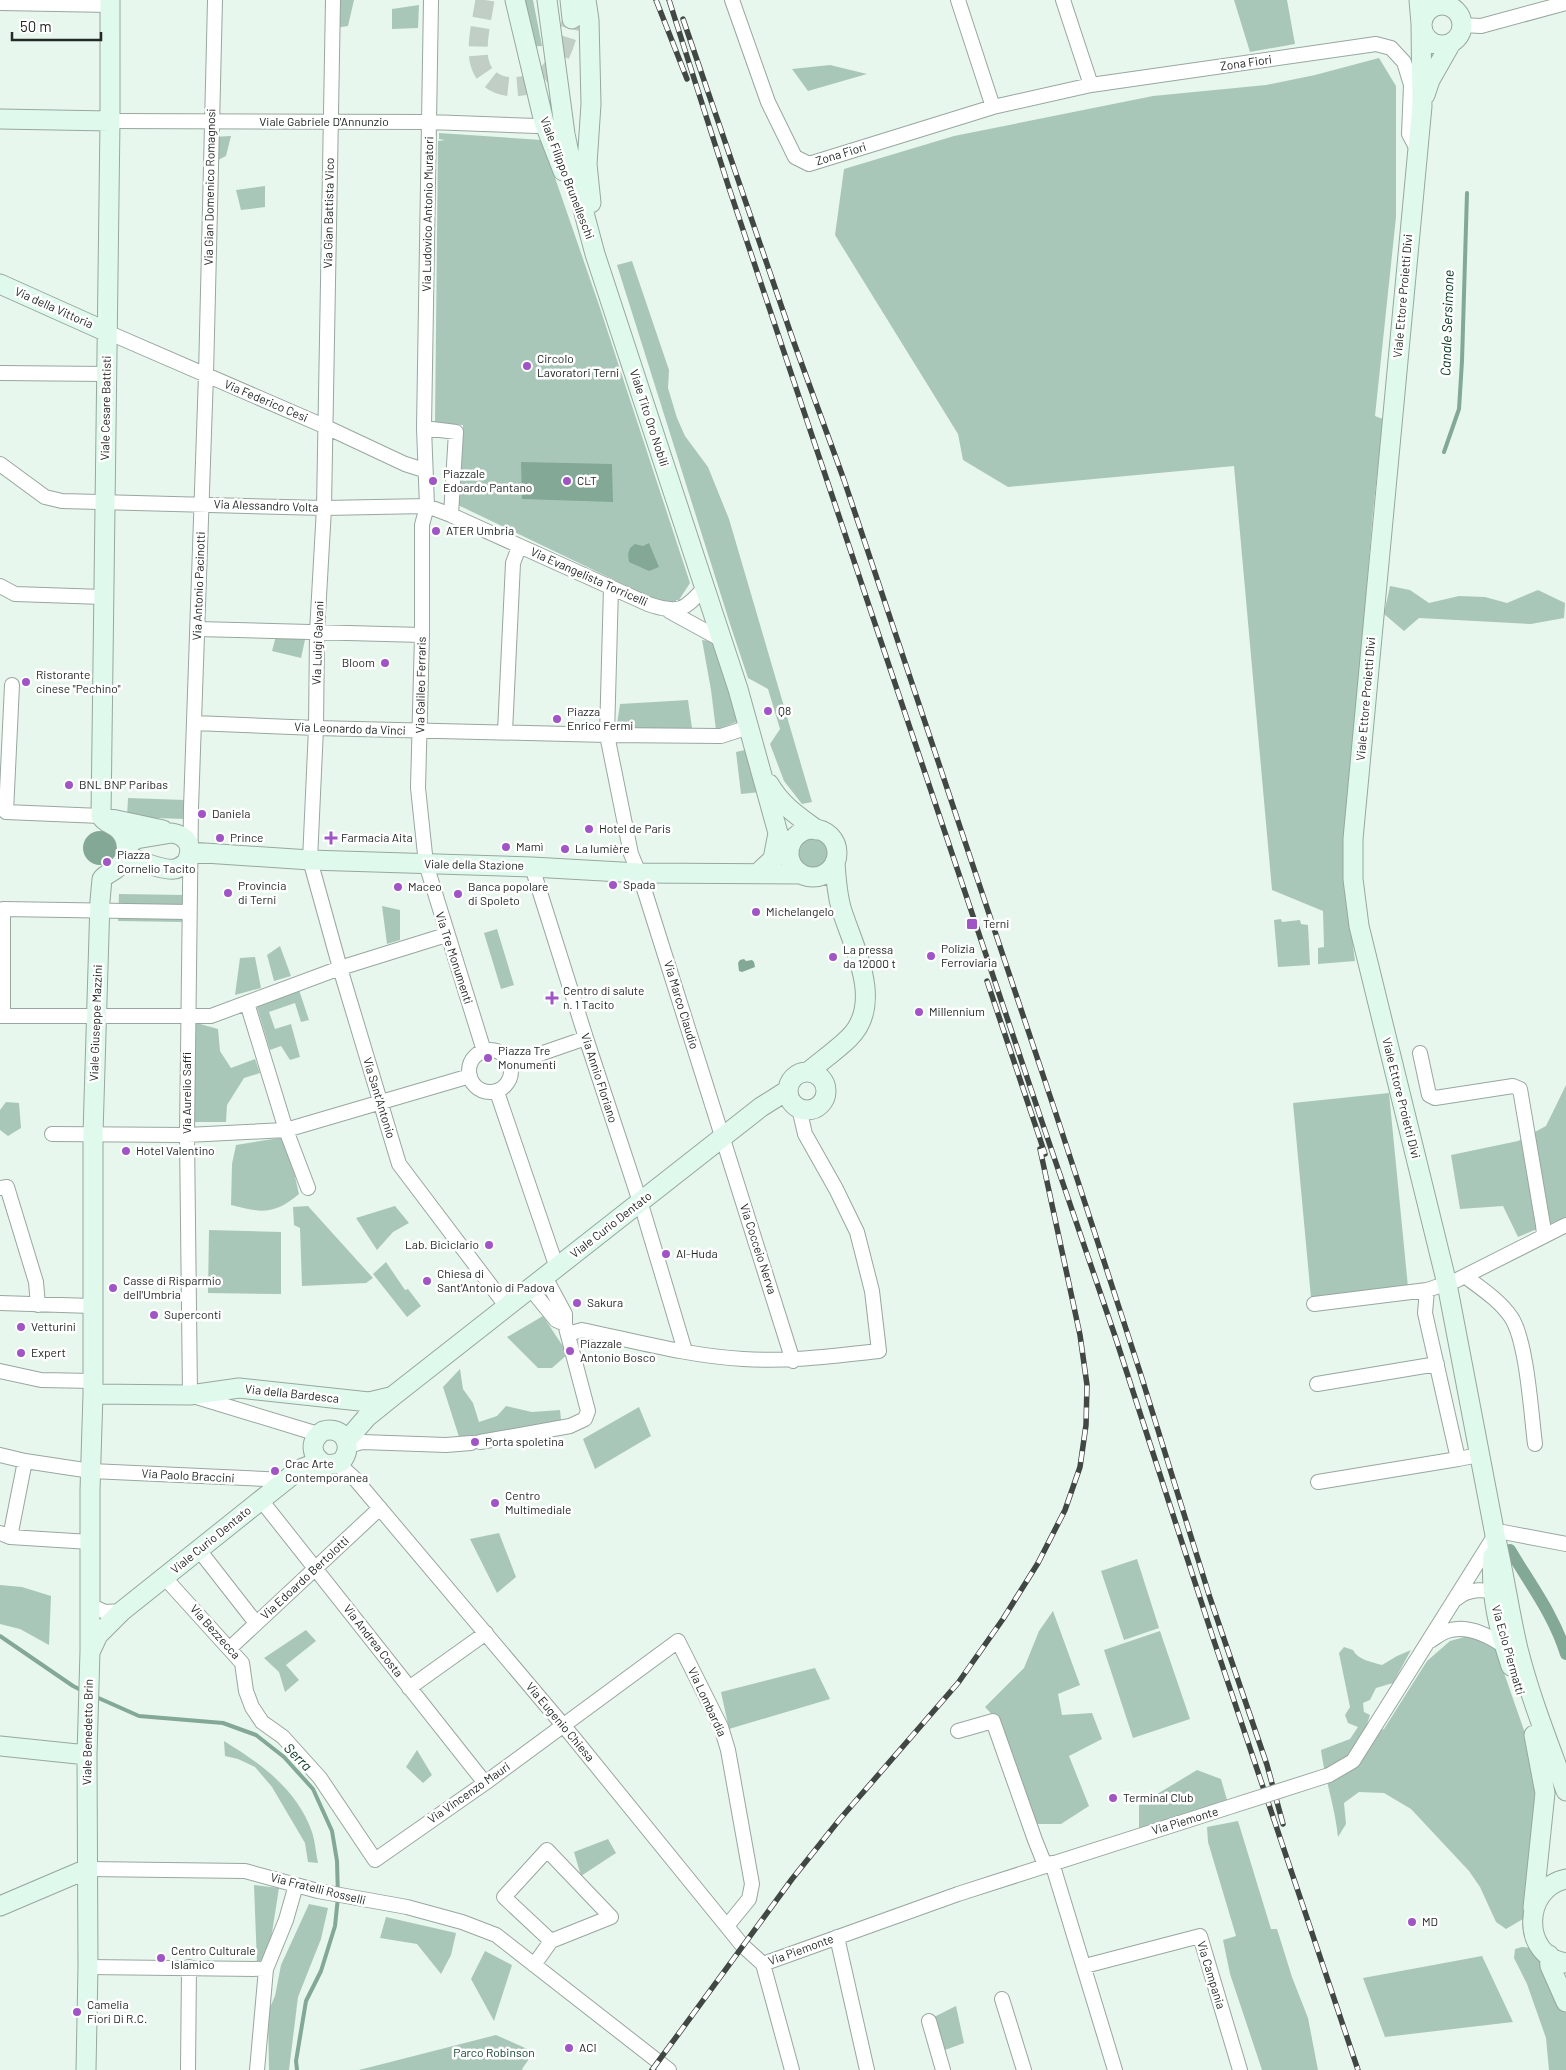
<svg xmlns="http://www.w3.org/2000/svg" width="1566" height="2070" font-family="Barlow,sans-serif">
	<rect width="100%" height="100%" fill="#e7f7ee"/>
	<path fill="#a9c7b8" d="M337,0h17l-6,26 -13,2z
		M517,0h16l9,46 -16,1z
		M1234,0h53l8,44 -45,8z
		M419,5l-1,23 -26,1v-20z
		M1379,58l17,28v131l-21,199 8,3 -10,92 -30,359 12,91 -37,3v-16l6,-1 -1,-36 -51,-21 -38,-424 -226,21 -45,-27 -5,-26 -123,-199 9,-66 110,-33 199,-40 113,-11 49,-10z
		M830,65l37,9 -59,17 -16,-22z
		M439,133l103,7 58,168 90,275 -11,17h-3l1,10 -219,-105 5,-80 -28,-1 3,-283 7,-1 -6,-1z
		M231,136l-5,20 -8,4 -6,-23z
		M265,186v21l-24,3 -5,-20z
		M632,261l37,109 -1,18 9,30 8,18 23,31 21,52 83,283 -10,2 -18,-23 -14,-37 10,-15 -12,-40 -20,-11 -17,-51 -114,-362z
		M1390,586l20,4 19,13 30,-7 26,1 22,6 31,-13 27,13 -1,15 -33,6 -112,-6 -15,13 -20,-17z
		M306,635l-5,23 -29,-7 4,-15z
		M702,640l16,2 21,79 -23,9 -5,-40z
		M688,700l5,35 -78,2 5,-33z
		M749,749l11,43 -19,2 -5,-42z
		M128,798l57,2 -1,19 -57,-2z
		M797 854a16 16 0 1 1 32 0a16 16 0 1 1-32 0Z
		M119,894l65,1 -1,27 -65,-1z
		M382,906l18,4v30l-13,4z
		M1281,919l1,3 18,-2 1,4 7,1 2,40 -32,2 -4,-47z
		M497,929l17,56 -13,4 -17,-56z
		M280,946l11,30 -17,5 -7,-26z
		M255,957l6,31 -26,7 5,-37z
		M299,990l10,30 -8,2 -6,-19 -26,9 6,17 16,-5 9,33 -10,3 -9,-14 -11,4 -14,-46z
		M193,1022l25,7 2,22 11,17 24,-9 5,14 -16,5 -17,27 -1,17h-35z
		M1566,1085v132l-48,20 -15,-31 -43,3 -9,-54 67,-14 28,-15z
		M1389,1093l19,194 -97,11 -18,-195z
		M6,1102l13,1 2,25 -13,8 -8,-6v-20z
		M286,1137l13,57c-25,21 -38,19 -68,11l1,-41 4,-19z
		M308,1206l65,72 -7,5 -64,3 -2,-58 -6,-3 -1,-18z
		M395,1206l14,17 -16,9 -16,18 -21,-32z
		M209,1230l72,2v62l-73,-1z
		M386,1262l19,28 3,-1 13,17 -14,11 -34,-43z
		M543,1316l25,38 -16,14h-14l-31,-31z
		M460,1369l3,20 10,14 6,19 18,-6 9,-10 26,6 28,-2 1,10 -56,15 -45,5 -17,-53z
		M639,1407l12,29 -56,33 -12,-30z
		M499,1533l17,44 -19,16 -27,-54z
		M1137,1559l22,69 -35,12 -23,-69z
		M0,1585l22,2 29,9 -2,49 -29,-16 -20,-5z
		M1053,1611l27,74 -22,9 4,21 30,-2 10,26 -33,17 20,50 -28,18h-27l-31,-98 -18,-19 39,-39 15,-37z
		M306,1630l10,11 -30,24 13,15 -14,12 -6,-20 -15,-14z
		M1160,1631l30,88 -57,19 -29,-88z
		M1468,1636l15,3 13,11 30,86 9,56 -12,127 -17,10 -10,-7 -16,-35 -11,-16 -58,-62 -27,-16 -25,-1 -15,11 2,21 -8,13c-3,-30 -13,-57 -17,-87l29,-11 8,-12 -10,-4 -3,-8 5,-8 -11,-54 5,-6 9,3c5,10 19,12 29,15l15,-9 14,-6 -18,33 -17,5 -6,12 -7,3 1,9 6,3 -7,21 21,-7 43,-68 23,-20z
		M815,1668l15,31 -101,30 -8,-37z
		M224,1741c37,23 73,48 88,91 3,9 4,21 6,31l-10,-1 -3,-19 -33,-56 -17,-20 -17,-8 -13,-3z
		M417,1750l15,25 -9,8 -17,-16z
		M1197,1770l24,9 6,21 -88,31v-26z
		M1238,1821l33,108h6l15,48 16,41 10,52h-56l-32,-96 -7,-34 13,-4 -28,-94 -1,-15z
		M608,1839l8,14 -35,23 -7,-24z
		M254,1885l25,3 -10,64 -12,12z
		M309,1904l19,4 -7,31 -23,58 -9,73h-20l-1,-58 7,-16 6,-31z
		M386,1917l70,16 -5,22 -10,19 -24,-30 -37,-6z
		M1522,1947l11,1 18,30 15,35v57h-17l-3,-32 -19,-54 -13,-26 1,-9z
		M485,1951l27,14 -18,56 -23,-42z
		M1482,1956l31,66 -128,15 -22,-59z
		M956,2006l8,37 -19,7 -11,-33z
		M496,2035l38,17 -12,17 1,1h-164z"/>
	<path fill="#83a895" d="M521,462l91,2 1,38 -91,-3z
		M649,543l10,24 -10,4 -20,-9 -1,-8 2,-6 5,-4 8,2z
		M83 848a17 17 0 1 1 34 0a17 17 0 1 1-34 0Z
		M744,959l2,2 6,-1 2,2 1,5 -13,5 -3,-1 -1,-8 2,-3z"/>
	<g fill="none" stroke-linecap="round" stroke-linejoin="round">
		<path stroke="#83a895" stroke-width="4" d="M1444,452l15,-43 3,-48 5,-168
			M0,1636l73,50 10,5
			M94,1696l45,20 84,7 33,12 28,22 29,32 19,42 5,30 1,36 -3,29 -14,45 -15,30 -10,60 1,9"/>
		<path stroke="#83a895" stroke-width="12" d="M1510,1550c20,34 44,65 56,104"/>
		<path stroke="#c0cec6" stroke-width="19" stroke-dasharray="19 9" stroke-linecap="butt" d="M485,0c-3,19 -9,41 -6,60 7,35 51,32 70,12 13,-14 18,-35 23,-53"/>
		<g stroke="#98a79f" stroke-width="16">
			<path id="street" d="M215,0l-9,375 -15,433 -4,327 3,260 128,39
				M333,0l-9,508 -7,124 -1,96 -6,132 30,108 59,196 108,143
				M732,0l36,102 27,55 14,7 184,-57 98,-22 285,-41 15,4 13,14 7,23 -2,49 8,15
				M958,0l35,107
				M1063,0l28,85
				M0,3l110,2
				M1462,25l19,1 85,-23
				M110,121l319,1 108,4
				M107,332l217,94 81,38 19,6
				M0,373l107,1
				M424,428l7,-428
				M0,464l45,33 17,4 262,7 103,-2 24,9 197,89c30,10 36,7 57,-17
				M451,515l5,-83 -32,-4 3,78 -5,19v110l-4,153 8,76 58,187
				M0,586l15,8 88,3
				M611,587l-4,148 24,119 8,19 154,488
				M669,611l53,29
				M197,629l225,6
				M12,685l-6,127 95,4
				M194,723l122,5 291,7 114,1 28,-9
				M505,732l8,-169 6,-16
				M532,867l54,171 58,176 41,137
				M247,1003l39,127 22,58
				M0,1016h211l129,-48 106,-33
				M3,1016v-107l186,3
				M469 1071a21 21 0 1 1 42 0a21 21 0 1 1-42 0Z
				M1420,1053l9,42 6,3 78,-12 7,3 23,136 1,10
				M511,1064l75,-26
				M497,1092l60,176
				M52,1134l135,1 99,-5 184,-54
				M0,1188l7,-1 29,95 2,23
				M1466,1277c16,12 33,23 45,40 16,24 20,96 24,127
				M530,1288l26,32 9,4v-10l-20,-37
				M0,1303l92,3
				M1314,1304l113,-14
				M568,1334l14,-4c53,11 107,26 161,29 46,3 91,-3 136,-8l-7,-60 -15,-59 -21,-43 -31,-55 -6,-26
				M0,1371l41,9 52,1
				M1317,1384l120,-20
				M480,1442l90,-16 15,-7 3,-8 -23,-87
				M348,1446l14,-4 84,3 25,-2
				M0,1455l25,6 66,10 195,9
				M1479,1455l-21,4 -33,-146 2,-23 30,-10 109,-55
				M336,1465l8,4 12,11 217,257 169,208 21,19
				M1318,1482l140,-23
				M261,1500l224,283
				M0,1533l10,4 80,5
				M10,1537l15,-76
				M199,1550l57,73
				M165,1578l77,85 4,28 6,16 10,15 21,15 37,41 55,82 110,-77 193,-142 43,86 7,23 24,134 -3,15 -22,27
				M91,1596l1,10 13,6 17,-1
				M1456,1599c11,-10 33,-13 44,-1
				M1430,1641c5,-3 11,-8 17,-10 20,-7 41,4 57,15
				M230,1648l150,-140
				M409,1688l77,-55
				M958,1731l35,-10 42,119 10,25
				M1329,1775l24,-14 142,-226 8,-3 63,12
				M1052,1863l63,207
				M87,1869l158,2 73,20 89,16 55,15 34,13 173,135
				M837,1937l30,133
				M763,1964l195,-70 265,-85
				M763,1964l29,106
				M534,1965l17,-24 60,-24 -64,-67 -43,47 47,44
				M1085,1966l115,-30 40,134
				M88,1967l178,2
				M1002,1999l22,71
				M929,2021l14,49
				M188,2070l1,-103
				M257,2070l9,-101 20,-49 10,-35"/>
		</g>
		<g stroke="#98a79f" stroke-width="21">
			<path id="secondary" d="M515,0l29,122 19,49
				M547,0l18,134 7,34 23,86 143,435 40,144 11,20
				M570,0l2,19
				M586,0l3,20 2,84 -4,60 4,39
				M1419,0l2,24 1,82 -69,733v40l6,47 88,358 48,251c9,38 14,76 23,114 12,48 31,95 48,142
				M1422 25a20 20 0 1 1 40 0a20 20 0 1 1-40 0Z
				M1425,95l5,-15 21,-37
				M0,119l110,2
				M0,284l107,48
				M769,784c12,21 29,32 48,46
				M101,816l9,-695v-121
				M107,818l56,12
				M789 853a24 24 0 1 1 48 0a24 24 0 1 1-48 0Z
				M190,852l120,8 222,7 107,6 162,1
				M126,853c7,7 39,18 49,16 4,-1 7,-3 11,-6 8,-14 3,-27 -14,-30l-36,6 -10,6
				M758,873l15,-14 5,-26
				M808,1072c13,-11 29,-22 41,-34 35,-34 5,-90 -7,-127 -5,-16 -6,-32 -7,-49
				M788 1091a19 19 0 1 1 38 0a19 19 0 1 1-38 0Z
				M93,1394l97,1 49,-7 130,14 21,-5
				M347,1440l20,-23 26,-21 368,-289 27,-17
				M1493,1556c-3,39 6,74 18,110
				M91,1650l7,-15 24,-24 164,-131c8,-7 17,-14 28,-15 10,-1 18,1 27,-3 14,-16 2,-37 -18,-31 -14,10 -13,25 2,33
				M0,1746l87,9
				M1566,1879c-44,9 -45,77 0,84
				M0,1906l87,-37
				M1533,1908l12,-115 -11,-58
				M1549,1955l1,11 16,36
				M86,2070l2,-103 -1,-212 3,-104v-161l3,-96v-260l7,-233 2,-22c5,-6 11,-7 16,-12 12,-10 11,-29 -1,-39 -6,-5 -12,-5 -16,-12"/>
		</g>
		<use href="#street" stroke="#fff" stroke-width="14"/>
		<use href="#secondary" stroke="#dffaed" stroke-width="19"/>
		<g stroke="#414844" stroke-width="5.5">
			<path id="rail" d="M656,0l31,79
				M669,0l59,185 313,934 74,217 98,302 145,432
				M683,19l110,321 51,140 212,634 84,258 70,226 57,167 16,59
				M987,981l58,173
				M652,2070l140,-191 48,-60 118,-136 45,-64 35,-56 27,-53 15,-43 6,-42 1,-40 -7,-50 -40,-186"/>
		</g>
		<use href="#rail" stroke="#fff" stroke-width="4" stroke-dasharray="11" stroke-linecap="butt"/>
		<g stroke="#98a79f" stroke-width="16" stroke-linecap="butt">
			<path id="street-bridge" d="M1223,1809l106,-34"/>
		</g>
		<use href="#street-bridge" stroke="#fff" stroke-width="14"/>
	</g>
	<g fill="#a054c6" stroke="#fff" stroke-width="2">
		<circle cx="527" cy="366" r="5"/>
		<circle cx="433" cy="481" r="5"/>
		<circle cx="567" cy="481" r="5"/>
		<circle cx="436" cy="531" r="5"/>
		<circle cx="385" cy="663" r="5"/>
		<circle cx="26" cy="682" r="5"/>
		<circle cx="768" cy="711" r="5"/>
		<circle cx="557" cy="719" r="5"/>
		<circle cx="69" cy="785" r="5"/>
		<circle cx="202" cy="814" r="5"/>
		<circle cx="589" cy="829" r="5"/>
		<circle cx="220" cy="838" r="5"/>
		<path d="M328.5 830.5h5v5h5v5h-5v5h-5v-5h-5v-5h5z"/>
		<circle cx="506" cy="847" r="5"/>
		<circle cx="565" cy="849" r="5"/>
		<circle cx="107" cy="862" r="5"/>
		<circle cx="613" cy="885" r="5"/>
		<circle cx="398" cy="887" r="5"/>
		<circle cx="228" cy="893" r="5"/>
		<circle cx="458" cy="894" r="5"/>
		<circle cx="756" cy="912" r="5"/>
		<rect x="966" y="918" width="12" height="12" rx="2.5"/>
		<circle cx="931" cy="956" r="5"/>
		<circle cx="833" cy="957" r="5"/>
		<path d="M549.5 990.5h5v5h5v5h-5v5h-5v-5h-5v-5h5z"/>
		<circle cx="919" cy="1012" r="5"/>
		<circle cx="488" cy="1058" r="5"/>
		<circle cx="126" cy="1151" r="5"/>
		<circle cx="489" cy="1245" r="5"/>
		<circle cx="666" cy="1254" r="5"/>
		<circle cx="427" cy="1281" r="5"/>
		<circle cx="113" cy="1288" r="5"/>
		<circle cx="577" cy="1303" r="5"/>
		<circle cx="154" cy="1315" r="5"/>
		<circle cx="21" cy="1327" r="5"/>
		<circle cx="570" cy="1351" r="5"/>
		<circle cx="21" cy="1353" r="5"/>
		<circle cx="475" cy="1442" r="5"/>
		<circle cx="275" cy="1471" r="5"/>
		<circle cx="495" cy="1503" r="5"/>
		<circle cx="1113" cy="1798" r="5"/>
		<circle cx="1412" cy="1922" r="5"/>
		<circle cx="161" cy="1958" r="5"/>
		<circle cx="77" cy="2012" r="5"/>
		<circle cx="569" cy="2048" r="5"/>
	</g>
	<g text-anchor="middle" stroke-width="5" stroke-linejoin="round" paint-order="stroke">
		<g font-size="12" fill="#232926" stroke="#fff">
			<text transform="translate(1246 63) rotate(-8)" y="4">Zona Fiori</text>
			<text x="324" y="126">Viale Gabriele D'Annunzio</text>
			<text transform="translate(841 154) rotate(-17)" y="4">Zona Fiori</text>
			<text transform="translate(567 178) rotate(69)" y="4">Viale Filippo Brunelleschi</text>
			<text transform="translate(210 187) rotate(-89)" y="4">Via Gian Domenico Romagnosi</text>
			<text transform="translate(329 213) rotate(-89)" y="4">Via Gian Battista Vico</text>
			<text transform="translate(428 214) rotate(-89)" y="4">Via Ludovico Antonio Muratori</text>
			<text transform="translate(1403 296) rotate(-85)" y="4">Viale Ettore Proietti Divi</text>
			<text transform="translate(54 308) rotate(24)" y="4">Via della Vittoria</text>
			<text transform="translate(266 401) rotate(23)" y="4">Via Federico Cesi</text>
			<text transform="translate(106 408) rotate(-89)" y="4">Viale Cesare Battisti</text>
			<text transform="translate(649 418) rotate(72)" y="4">Viale Tito Oro Nobili</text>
			<text transform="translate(266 506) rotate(2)" y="4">Via Alessandro Volta</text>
			<text transform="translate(589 577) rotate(24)" y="4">Via Evangelista Torricelli</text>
			<text transform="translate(199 586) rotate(-88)" y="4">Via Antonio Pacinotti</text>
			<text transform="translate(318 643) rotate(-88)" y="4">Via Luigi Galvani</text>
			<text transform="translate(421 685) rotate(-89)" y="4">Via Galileo Ferraris</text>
			<text transform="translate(1366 699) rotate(-85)" y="4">Viale Ettore Proietti Divi</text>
			<text transform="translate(350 729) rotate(2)" y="4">Via Leonardo da Vinci</text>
			<text transform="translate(474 865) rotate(1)" y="4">Viale della Stazione</text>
			<text transform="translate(454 958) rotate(72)" y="4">Via Tre Monumenti</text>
			<text transform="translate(681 1005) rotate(73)" y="4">Via Marco Claudio</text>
			<text transform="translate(96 1023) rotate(-88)" y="4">Viale Giuseppe Mazzini</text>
			<text transform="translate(599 1078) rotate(72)" y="4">Via Annio Floriano</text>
			<text transform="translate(187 1093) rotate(-90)" y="4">Via Aurelio Saffi</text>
			<text transform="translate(379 1098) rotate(73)" y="4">Via Sant'Antonio</text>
			<text transform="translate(1401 1098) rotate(76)" y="4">Viale Ettore Proietti Divi</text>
			<text transform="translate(611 1225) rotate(-38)" y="4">Viale Curio Dentato</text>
			<text transform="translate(758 1249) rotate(72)" y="4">Via Cocceio Nerva</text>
			<text transform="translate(292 1394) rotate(6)" y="4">Via della Bardesca</text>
			<text transform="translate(188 1476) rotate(3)" y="4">Via Paolo Braccini</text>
			<text transform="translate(211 1540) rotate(-39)" y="4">Viale Curio Dentato</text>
			<text transform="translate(305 1578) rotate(-43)" y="4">Via Edoardo Bertolotti</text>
			<text transform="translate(215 1632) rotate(48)" y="4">Via Bezzecca</text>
			<text transform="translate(373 1641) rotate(52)" y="4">Via Andrea Costa</text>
			<text transform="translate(1508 1650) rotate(74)" y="4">Via Eclo Piermatti</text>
			<text transform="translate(707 1702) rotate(65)" y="4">Via Lombardia</text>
			<text transform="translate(560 1722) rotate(50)" y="4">Via Eugenio Chiesa</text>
			<text transform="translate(88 1732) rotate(-89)" y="4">Viale Benedetto Brin</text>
			<text transform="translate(469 1793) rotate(-35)" y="4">Via Vincenzo Mauri</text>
			<text transform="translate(1185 1821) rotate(-17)" y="4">Via Piemonte</text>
			<text transform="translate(318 1889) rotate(14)" y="4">Via Fratelli Rosselli</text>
			<text transform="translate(801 1950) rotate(-20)" y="4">Via Piemonte</text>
			<text transform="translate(1211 1975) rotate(73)" y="4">Via Campania</text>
		</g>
		<g font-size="12" fill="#232926" stroke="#fff" text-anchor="start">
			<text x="537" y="363">Circolo<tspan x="537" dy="14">Lavoratori Terni</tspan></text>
			<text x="443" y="478">Piazzale<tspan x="443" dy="14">Edoardo Pantano</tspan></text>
			<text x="577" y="485">CLT</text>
			<text x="446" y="535">ATER Umbria</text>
			<text x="375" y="667" text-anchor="end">Bloom</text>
			<text x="36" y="679">Ristorante<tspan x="36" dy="14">cinese "Pechino"</tspan></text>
			<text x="778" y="715">Q8</text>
			<text x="567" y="716">Piazza<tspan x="567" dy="14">Enrico Fermi</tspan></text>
			<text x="79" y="789">BNL BNP Paribas</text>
			<text x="212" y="818">Daniela</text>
			<text x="599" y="833">Hotel de Paris</text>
			<text x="230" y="842">Prince</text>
			<text x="341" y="842">Farmacia Aita</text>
			<text x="516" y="851">Mamì</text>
			<text x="575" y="853">La lumière</text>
			<text x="117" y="859">Piazza<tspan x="117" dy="14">Cornelio Tacito</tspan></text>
			<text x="623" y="889">Spada</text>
			<text x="238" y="890">Provincia<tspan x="238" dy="14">di Terni</tspan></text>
			<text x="408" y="891">Maceo</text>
			<text x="468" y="891">Banca popolare<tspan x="468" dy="14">di Spoleto</tspan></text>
			<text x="766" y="916">Michelangelo</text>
			<text x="983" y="928">Terni</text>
			<text x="941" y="953">Polizia<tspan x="941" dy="14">Ferroviaria</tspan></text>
			<text x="843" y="954">La pressa<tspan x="843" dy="14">da 12000 t</tspan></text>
			<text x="563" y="995">Centro di salute<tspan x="563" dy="14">n. 1 Tacito</tspan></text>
			<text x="929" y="1016">Millennium</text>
			<text x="498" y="1055">Piazza Tre<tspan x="498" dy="14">Monumenti</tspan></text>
			<text x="136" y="1155">Hotel Valentino</text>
			<text x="479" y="1249" text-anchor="end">Lab. Biciclario</text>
			<text x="676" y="1258">Al-Huda</text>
			<text x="437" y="1278">Chiesa di<tspan x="437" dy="14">Sant'Antonio di Padova</tspan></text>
			<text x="123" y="1285">Casse di Risparmio<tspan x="123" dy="14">dell'Umbria</tspan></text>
			<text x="587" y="1307">Sakura</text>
			<text x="164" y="1319">Superconti</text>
			<text x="31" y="1331">Vetturini</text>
			<text x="580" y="1348">Piazzale<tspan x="580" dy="14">Antonio Bosco</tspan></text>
			<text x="31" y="1357">Expert</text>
			<text x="485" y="1446">Porta spoletina</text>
			<text x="285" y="1468">Crac Arte<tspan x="285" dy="14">Contemporanea</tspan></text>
			<text x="505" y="1500">Centro<tspan x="505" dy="14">Multimediale</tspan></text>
			<text x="1123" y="1802">Terminal Club</text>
			<text x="1422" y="1926">MD</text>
			<text x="171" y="1955">Centro Culturale<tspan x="171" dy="14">Islamico</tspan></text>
			<text x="87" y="2009">Camelia<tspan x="87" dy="14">Fiori Di R.C.</tspan></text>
			<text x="579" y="2052">ACI</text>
		</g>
		<g font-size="12" fill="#124430" stroke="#fff">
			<text x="494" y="2057">Parco Robinson</text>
		</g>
		<g font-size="14" font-style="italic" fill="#003320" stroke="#fff">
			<text transform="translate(1447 323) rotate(-88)" y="5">Canale Sersimone</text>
			<text transform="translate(298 1757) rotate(45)" y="5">Serra</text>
		</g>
	</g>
	<path d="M12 32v8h89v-8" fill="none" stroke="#232926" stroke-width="2.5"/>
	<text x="20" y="32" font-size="15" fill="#232926" stroke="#ffffff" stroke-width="4" paint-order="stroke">50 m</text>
</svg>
